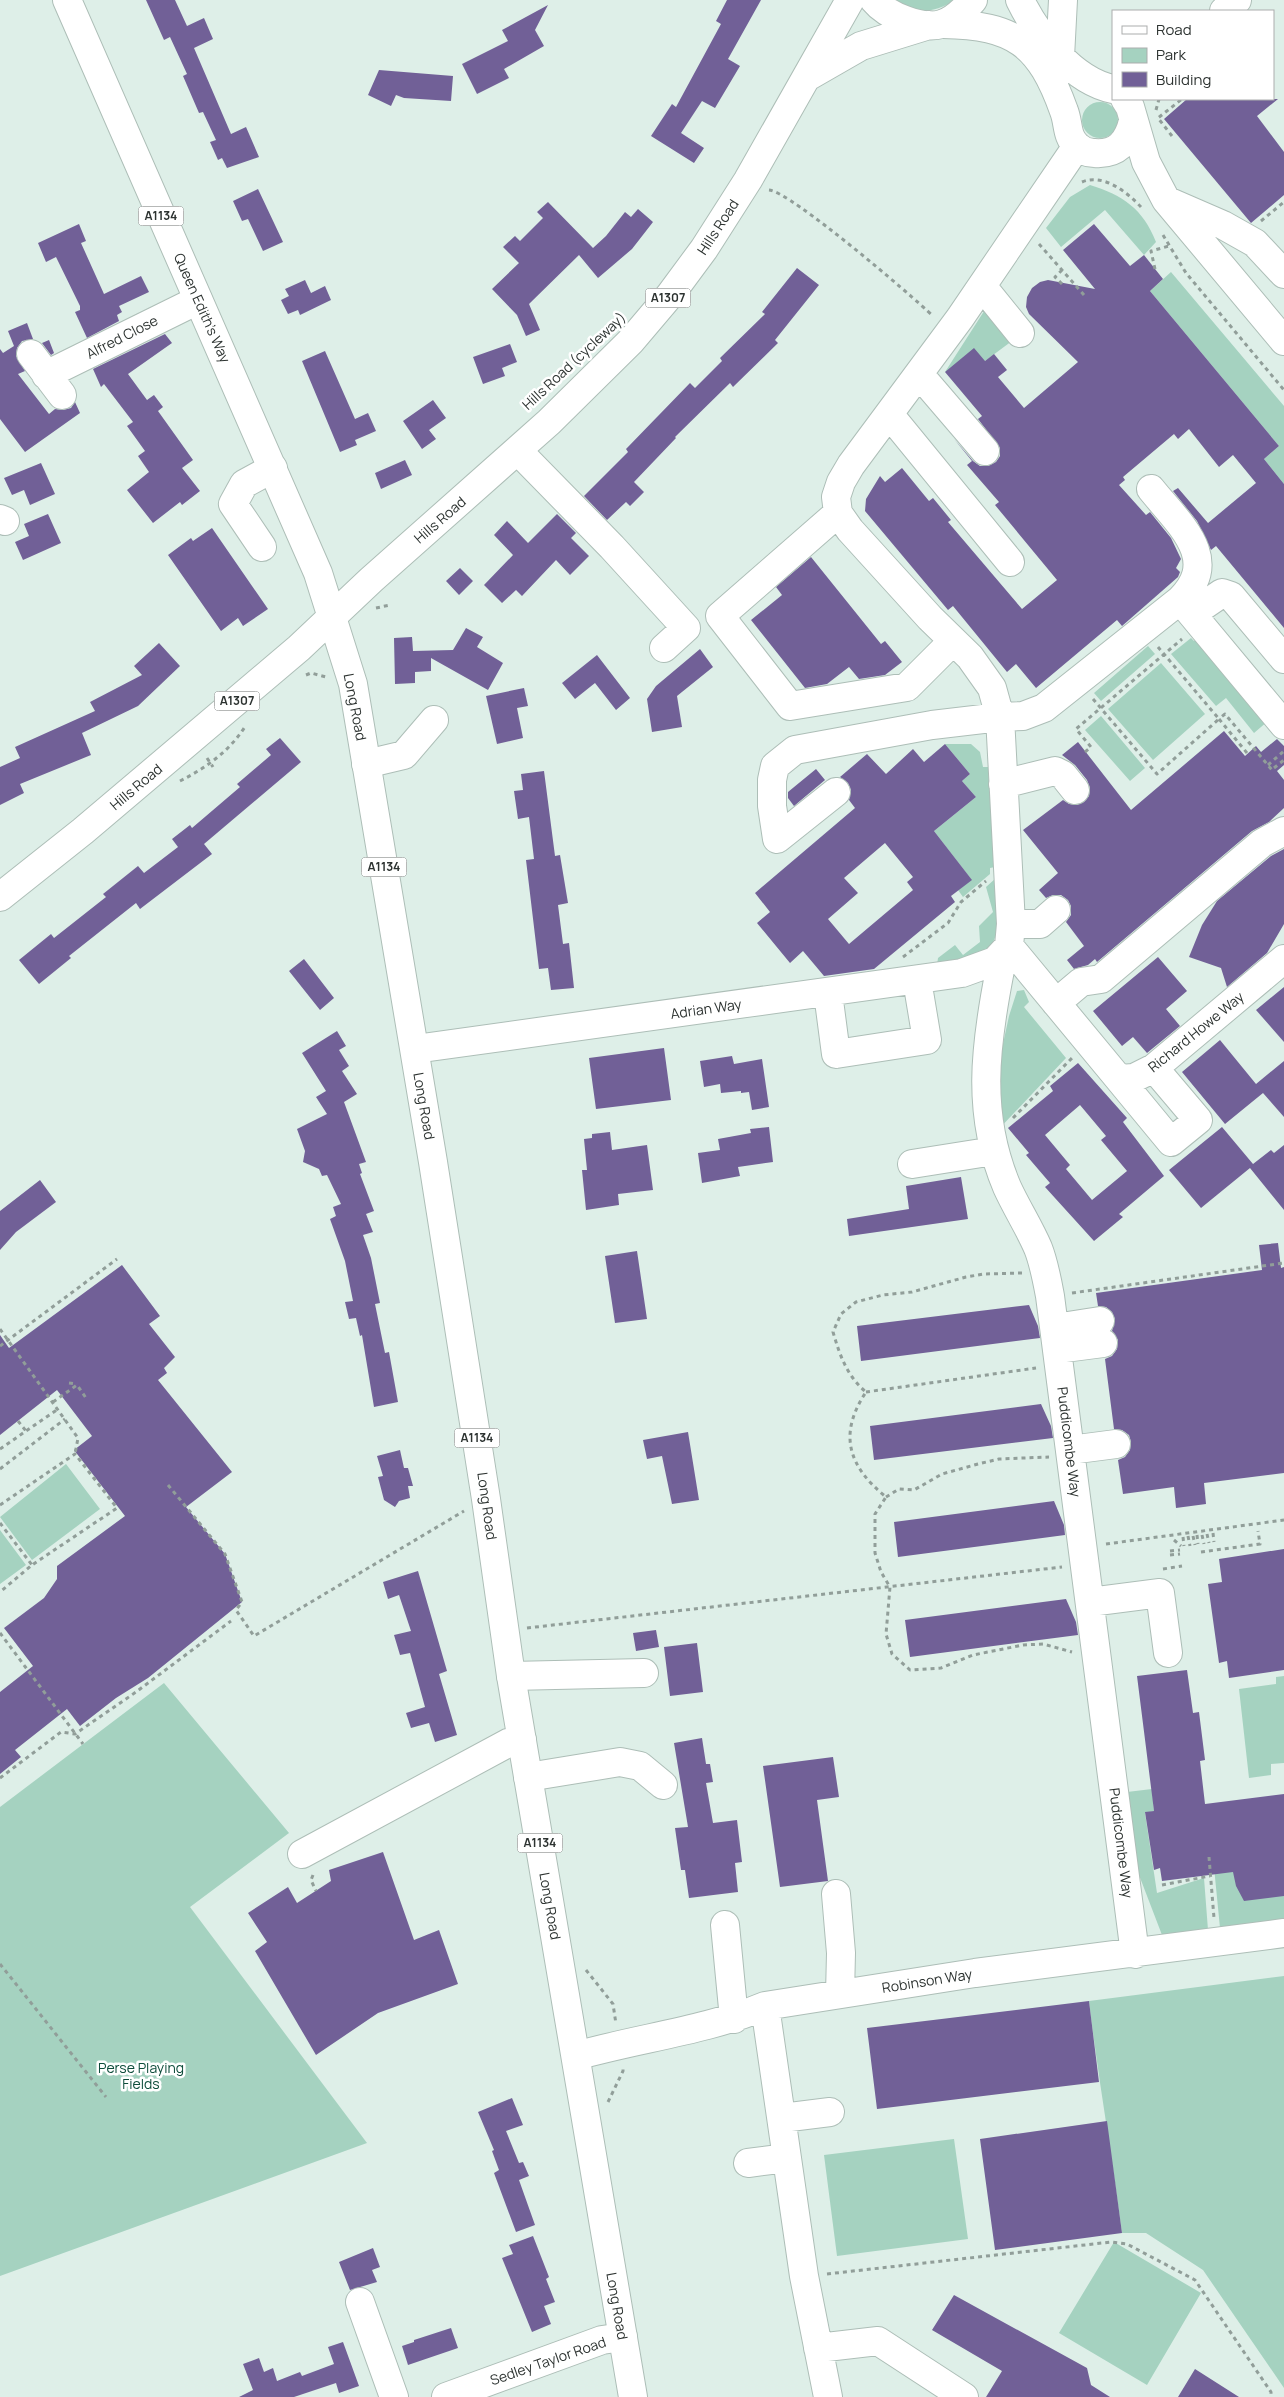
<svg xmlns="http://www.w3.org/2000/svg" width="1284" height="2397" font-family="Manrope,sans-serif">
	<rect width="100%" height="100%" fill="#deefe8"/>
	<path fill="#a5d2c0" d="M890,0h66c-20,12 -47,18 -66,0z
		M1082 120a18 18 0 1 1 36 0a18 18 0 1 1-36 0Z
		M1090,185c33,10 53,24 66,57l-12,13 -39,-45 -44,37 -15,-19 24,-31z
		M1171,272l113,134v78l-20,-25 15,-13 -129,-155z
		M988,305l28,33 -31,23 -40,11z
		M1191,638l3,3 5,-3 69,83 -14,12 -28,-35 -10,8 -45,-52z
		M1148,646l7,8 -54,47 -7,-8z
		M1161,663l44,51 -52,46 -45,-51z
		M1101,716l44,52 -15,13 -45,-51z
		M945,744h26l9,8 3,15h5l7,100 -5,1v6l-27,23 -5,-7 13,-11 -37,-48 42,-34 -14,-16 8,-7z
		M996,878c2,31 12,71 -28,83 -10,2 -21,2 -31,4l1,-7 17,-13 8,10 17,-13 -1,-16 14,-14 -7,-25z
		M1024,990l5,12 -5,5 42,51 -69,73 -4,-41 16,-74 8,-25z
		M66,1464l34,45 -68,51 -32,-43z
		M0,1530l26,35 -26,19z
		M1284,1676v87l-13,1v11l-22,3 -10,-89 37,-5v-7z
		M164,1683l125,150 -99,74 177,236 -367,133v-469z
		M1152,1789l2,22 -9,2 12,80 47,-15 4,52 -46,5 -23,-60 -12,-83z
		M1213,1857l71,39v27l-64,5z
		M1284,1976v412l-81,-118 -57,-37h-24c-10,-78 -24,-155 -33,-232z
		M954,2139l14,100 -131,17 -13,-101z
		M1114,2242l87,51 -54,92 -88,-52z"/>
	<path fill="#716097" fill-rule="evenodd" d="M146,0h29l12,26 17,-8 9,21 -19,9 37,86 15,-7 13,30 -32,11 -5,-10 -4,2 -8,-18 6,-2 -13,-28 -4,1 -16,-37 4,-2 -17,-37 -6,3z
		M727,0h34l-33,59 12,7 -25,42 -13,-7 -21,32 23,15 -10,15 -43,-27 21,-32 4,3 45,-83 -5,-3z
		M548,5l-13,25 9,16 -40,23 5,9 -32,16 -15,-30 46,-23 -6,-11z
		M379,70l74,6 -2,25 -47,-3 -8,-3 -5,11 -23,-11z
		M1187,99h91l-21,17 27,36v43l-33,28 -87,-104z
		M258,189l25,53 -20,9 -15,-32 -6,2 -9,-20z
		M548,202l45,46 13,-12 19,-24 6,5 7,-8 15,13 -21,27 -34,29 -19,-23 -50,49 11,26 -14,6 -9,-21 -25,-26 27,-26 -16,-16 12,-11 5,5 23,-23 -6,-6z
		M79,224l7,17 -5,2 23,51 37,-18 8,16 -30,14 3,6 -5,3 2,6 -32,17 -12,-26 5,-2v-4l-24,-49 -10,5 -8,-19z
		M1094,224l36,42 14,-11 19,24 -13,12 129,155 -15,13 20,25v144l-68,-82 -5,4 -14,-29 -24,-30 5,-3 30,35 48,-40 -23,-28 -14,12 -30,-38 -11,10 -4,-5 -51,43 2,3 -6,5 27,30 4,-3 21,26 10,21 -5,9 4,4 -2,5 -56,49 -5,-6 -81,68 -20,-24 -9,8 -54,-66 -5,4 -83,-99 1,-12 14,-23 5,6 17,-14 27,33 4,-3 18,22 -3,2 74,87 35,-29 -62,-75 4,-3 -32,-37 5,-4 -18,-22 19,22 7,5h8l8,-4 4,-6v-8l-22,-29 4,-3 -37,-44 29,-24 11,13 9,-7 13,16 -9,7 26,31 54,-46 -49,-48 -3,-7 1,-10 5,-9 8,-6 8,-2 47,9 -32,-39z
		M797,268l22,17 -44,55 3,3 -45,44 -3,-4 -55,54 1,1 -42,44 10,10 -14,14 -4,-4 -19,18 -23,-24 44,-44 -2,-3 64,-66 5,5 27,-27 -2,-3 45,-44 -3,-2z
		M305,280l6,13 14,-7 6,14 -31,15 -2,-5 -10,4 -7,-14 8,-4 -4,-7z
		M27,323l6,16 -11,2 -5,7 -1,8 9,15 -7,3 31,40 6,-5 8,1 8,-2 4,-6 5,11 -55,39 -25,-33v-70l3,4 11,-7 -6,-15z
		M165,334l7,9 -44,31 19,26 7,-5 9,12 -5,4 35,49 -11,8 18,23 -18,14 -2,-3 -27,21 -26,-33 22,-18 -11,-16 7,-5 -18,-25 6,-4 -29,-38 -3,3 -8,-18z
		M49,340l5,13 -3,2 -9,-12z
		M510,344l7,18 -15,6 3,8 -22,8 -10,-27z
		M325,351l30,68 13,-6 8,18 -21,9 2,5 -17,7 -38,-91z
		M433,400l13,18 -17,12 7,9 -14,10 -19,-28z
		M405,460l7,15 -31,14 -6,-16z
		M41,463l14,31 -25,11 -6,-15 -12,5 -8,-17z
		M48,514l13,29 -38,17 -8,-18 14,-6 -5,-12z
		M557,514l19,19 -5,5 18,18 -19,19 -14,-15 -34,36 -6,-6 -14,13 -18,-18 29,-30 -19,-20 13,-14 21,22z
		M212,528l56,81 -25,17 -5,-8 -17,13 -53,-76 23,-17 2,3z
		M811,557l70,87 4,-3 17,21 -17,13 -26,4 -10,-12 -22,17 -22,4 -54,-68 31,-25 -6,-8z
		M460,568l13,13 -14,14 -13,-14z
		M466,628l17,9 -6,10 26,16 -15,27 -57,-32v13l-16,1v11l-20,1 -1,-46 18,-1 1,14 40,-1z
		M159,643l21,23 -42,40 -56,27 9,22 -71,29 4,9 -24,12v-38l20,-9 -5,-11 80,-36 -5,-9 52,-27 -8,-9z
		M700,649l13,18 -36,29 5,31 -30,5 -5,-33 9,-13z
		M597,655l33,43 -14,12 -21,-27 -20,16 -13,-16z
		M524,688l4,18 -11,2 6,30 -26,6 -11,-48z
		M1224,731l21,25 11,-10 5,6 16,-13 7,7v19l-7,6 7,9v28l-15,14 -17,9 -155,131 -2,-3 -7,6 -14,4 -7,-9 17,-14 -18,-24 5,-7v-9l-3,-6 -7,-5h-8l-7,3 -7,-8 19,-17 -35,-43 40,-30 6,4 8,1 7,-3 5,-6 1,-8 -3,-8 -12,-15 -13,-10 16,-13 53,68z
		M280,738l21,24 -97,82 8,10 -72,55 -4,-6 -67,53 2,2 -32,26 -20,-24 32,-26 3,4 52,-41 -3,-3 35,-28 6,7 34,-26 -6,-8 18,-14 2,3 48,-41 -3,-3 34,-29 -5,-6z
		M945,744l25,30 -8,7 14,16 -42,34 38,49 -21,16 4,6 -81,67 -50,7 -21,-25 -13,12 -33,-40 13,-11 -15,-19 100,-85 -6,-8 2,-10 -3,-7 -8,-6 27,-23 19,20 27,-25 11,13zM885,843l28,34 -6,5 6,8 -64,54 -21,-25 30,-26 -14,-15z
		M816,769l9,11 -31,26 -6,-8v-6z
		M544,771l11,85 5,-1 8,48 -10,2 5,39 6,-1 5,45 -23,2 -3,-22 -9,1 -13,-109 8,-1 -5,-42 -11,2 -4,-28 9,-1 -2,-16z
		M1284,849v75l-17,29 -40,34 -6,-19 -32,-11 13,-32 15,-24 54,-45z
		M1158,957l29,34 -21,18 14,17 -33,27 -14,-16 -11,9 -29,-35z
		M304,959l30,39 -14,12 -31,-39z
		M1284,987v55l-28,-32z
		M337,1031l9,15 -7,4 10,16 -7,5 15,23 -13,8 22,60 -7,2 3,9 -2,1 14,37 -8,3 7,18 -10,3 8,23 9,45 -5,1 10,49 4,-1 9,50 -24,5 -12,-72 -2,1 -4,-18 -7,1 -4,-17 8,-1 -8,-40 -15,-42 6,-3 -3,-9 8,-3 -14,-29 -5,1 -3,-7 -16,-7 2,-11 -8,-22 30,-15 -11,-17 10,-6 -24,-38z
		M1220,1040l36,44 28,-23v56l-21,-24 -38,31 -43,-52z
		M664,1048l7,52 -75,9 -7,-51z
		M732,1056l2,8 28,-5 7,48 -17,3 -3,-18 -8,1v-2l-20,2 -1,-9 -16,3 -4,-26z
		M1078,1063l49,55 -4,4 41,54 -45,38 4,3 -29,24 -49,-54 5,-4 -24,-28 3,-2 -21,-25 45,-37 -3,-5zM1080,1105l26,31 -5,4 26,31 -35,29 -26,-31 4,-4 -25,-30z
		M769,1127l4,35 -35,5 2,9 -38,7 -4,-30 22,-3 -2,-11 33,-6 -1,-4z
		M1222,1127l31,37 18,-14 3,3 10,-8v65l-34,-42 -49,40 -32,-38z
		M610,1132l2,18 35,-5 6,45 -35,4 1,11 -33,5 -4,-40h5l-3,-31 8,-1v-4z
		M961,1177l7,42 -119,17 -2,-17 62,-10 -3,-23z
		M40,1180l16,22 -40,30 -16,18v-39z
		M1278,1243l3,25 3,-1v206l-80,10 2,21 -30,4 -2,-21 -51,7 -5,-34 7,-3 5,-7 1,-8 -2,-7 -7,-5 -8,-1 -9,-70 7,-3 5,-7 1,-9 -6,-9 3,-12 -3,-7 -6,-5 -8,-1 -2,-13 166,-23 -3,-25z
		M637,1251l10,68 -32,4 -10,-67z
		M122,1265l38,51 -11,8 26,33 -11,11 3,5 -9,7 74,92 -46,35 39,47 17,48 -94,76 -32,20 -36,28 -13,-17 -52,41 6,7 -21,17v-82l33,-26 -29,-38 40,-30 13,-19v-13l68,-50 -51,-66 18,-14 -35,-46 -57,45v-100l9,13z
		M1029,1305l9,21 2,12 -179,23 -4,-35z
		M1041,1404l10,22 2,12 -179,22 -4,-34z
		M688,1432l11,68 -27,4 -10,-48 -15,3 -4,-19z
		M400,1450l4,18h4l5,18h-5l2,12 -11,3 -4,6 -11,-7 -6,-23 5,-1 -6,-20z
		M1054,1501l10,24 1,10 -167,22 -4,-35z
		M1284,1549v121l-55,8 -2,-17 -8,2 -11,-79 14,-2 -3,-23z
		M418,1571l29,100 -8,3 18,61 -22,7 -6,-19 -18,5 -5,-15 19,-6 -15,-54 -10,2 -6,-20 17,-4 -12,-36 -11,4 -5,-17z
		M1066,1599l10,23 2,13 -168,22 -5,-37z
		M656,1630l3,17 -23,4 -3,-18z
		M697,1643l6,49 -33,4 -6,-49z
		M1187,1670l6,43 6,-1 6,48 -5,1 5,43 79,-10v102l-40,5 -8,-15 -3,-14 -71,9 -2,-13 -6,2 -9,-58 9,-1 -17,-135z
		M702,1738l4,26h4l3,18 -7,1 7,40 24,-3 5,42 -7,1 3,29 -49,6 -4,-28h-4l-6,-42 13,-1 -14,-84z
		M833,1757l6,40 -22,3 11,81 -48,6 -17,-121z
		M383,1852l31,88 25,-10 19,54 -80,29 -62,42 -61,-104 12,-9 -19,-29 40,-26 9,16 34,-22 -2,-11z
		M1089,2001l10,81 -222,27 -10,-81z
		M512,2098l11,27 -17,6 13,32 4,-1 6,14 -10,4 16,45 -19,7 -22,-59 5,-3 -7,-19 2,-1 -16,-38z
		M1107,2121l15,112 -127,17 -15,-111z
		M533,2236l16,41 -3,2 9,23 -11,4 7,18 -19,8 -30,-74 11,-4 -4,-9z
		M373,2248l7,19 -8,3 5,12 -27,8 -11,-28z
		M954,2295l133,73 4,17 19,12h-124l16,-26 -70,-41z
		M451,2328l7,20 -50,17 -6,-19 12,-4v-2z
		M343,2342l16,44 -20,7 -3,-10 -42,14h-55l14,-7 -10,-26 16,-6 5,14 9,-4 4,13 23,-9 2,4 32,-12 -6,-17z
		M1195,2369l44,28h-61z"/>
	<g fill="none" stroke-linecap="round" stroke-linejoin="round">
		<g stroke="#adbeb7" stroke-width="30">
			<path id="minor" d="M1020,0c17,35 53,81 93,89
				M1224,11l13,-11
				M943,24c72,1 97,20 121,87 5,13 2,25 13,35 5,5 11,7 17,7 23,2 34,-11 39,-32
				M1060,57l3,-57
				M1125,99l5,8 16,55 20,38 118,141
				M1170,202l53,23 32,18 29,31
				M982,286l38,47
				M31,354l31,41
				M919,374l66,77
				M46,375l152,-75
				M889,414l121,148
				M518,451l94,96 74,81 -22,20
				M838,513l-118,103 70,90 117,-19 46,-46
				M0,519l5,2
				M262,547l-29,-43 11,-20 29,-16
				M1180,600l104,125
				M1180,600l23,6 19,-13 9,3 53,63
				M366,764l38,-9 30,-35
				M1003,784l52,-13 8,4 12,15
				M836,792l-59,47 -5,-33v-26l3,-14 20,-16 137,-25 68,-8 23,-1 21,-8 136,-108c42,-41 -1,-76 -29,-111
				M1011,924h29l16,-14
				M1009,946l-14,15 5,9c-15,76 -24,144 7,217 9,20 22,40 31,61 6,15 9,32 12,48l85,658
				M1009,946l2,-22 -11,-207 -8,-29 -22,-31 -40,-39 -80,-88 -12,-17 -2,-16 5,-15 10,-17 109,-147 117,-172
				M1009,946l110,133 15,-1 20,-10 130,-109
				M828,993l8,61 91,-14 -10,-60
				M1056,1003l25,-21 20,-3 161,-136 22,-12
				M415,1049l547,-76 33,-12
				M1119,1079l52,63 27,-22 -44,-52
				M912,1164l82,-13
				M1055,1328l45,-7
				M1057,1349l46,-6
				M1070,1450l46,-6
				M1090,1602l70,-9 8,60
				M511,1676l133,-3
				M528,1777l92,-15 20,4 23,19
				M302,1854l206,-111 14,-3
				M836,1894l5,59 -1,41
				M725,1925l9,94
				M765,2006l39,270 24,121
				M576,2056c62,-18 129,-25 189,-50l210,-33 309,-40
				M782,2118l48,-6
				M748,2163l39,-5
				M360,2302l34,95
				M818,2348l60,-7 86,56
				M446,2397l156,-57 21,-3"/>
		</g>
		<g stroke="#adbeb7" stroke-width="30">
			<path id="major" d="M67,0l251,573 35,111 80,478 53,337 25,177 122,721
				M874,0c13,16 48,30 68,24 13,-4 23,-15 31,-24
				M807,77l54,-31 68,-21
				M0,897l83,-66 216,-183 72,-68 178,-158 82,-81 39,-46 34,-46 44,-69 102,-180"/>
		</g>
		<path stroke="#919e99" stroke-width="3" stroke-dasharray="4 4" stroke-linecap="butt" d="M1156,110l3,-11
			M1172,136l-14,-18 24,-19
			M1082,182c21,-9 45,10 59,25
			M769,190c22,2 142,105 164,126
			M1261,221l23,-19
			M1163,235l23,38 98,117
			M1039,244l45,51
			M1155,269l-4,-18 18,-5
			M1062,284l-7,-7 7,-7
			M376,608l14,-3
			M306,675l5,-2 15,4
			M1093,699l64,75 62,-55 -61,-72
			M1085,752l6,-5 -15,-18 106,-90
			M1247,753l-28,-34 6,-5 47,56
			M207,758l6,9
			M1268,765l16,-14
			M1274,768l10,-8
			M180,781c26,-13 51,-31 66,-56
			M903,957l45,-34 13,-21 25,-21
			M1013,1118l59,-60
			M1022,1273l-38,1 -18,3 -54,15 -29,3 -27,7 -15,12 -8,18c7,24 14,44 33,60 -28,42 -18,74 20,105l-11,17v39l6,19 9,15 -4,47 6,20 18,16 31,-2 32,-13 50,-10 20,-1 29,8
			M1072,1293l212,-30
			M0,1329l78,109 -3,16
			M0,1346l117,-87
			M69,1383l8,1
			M866,1392l170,-24
			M53,1402l24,-17 9,13
			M18,1421l8,10
			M0,1449l58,-40
			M0,1469l65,-50
			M168,1485l57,69 17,48 -6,8 18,26 210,-125
			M886,1497l13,-8 15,1 28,-16 36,-10 21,-5 50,-2
			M0,1505l75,-51 42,54 -85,57 -32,27
			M0,1523l32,42
			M1213,1533l1,9
			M1207,1534l2,9
			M1197,1535l1,9
			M1202,1535l2,9
			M1188,1536l2,10
			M1193,1536l2,9
			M1183,1537l1,9
			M1174,1540l7,6
			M1106,1544l178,-24
			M1170,1551l10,-1
			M1201,1552l59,-8 -2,-13
			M1170,1555l10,-1
			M1163,1569l19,-3
			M527,1628l535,-61
			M0,1633l83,111
			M0,1778l61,-46 14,2 61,-42 95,-71
			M1209,1857l5,61
			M313,1875l-2,5 5,11
			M1162,1885l48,-9
			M0,1964l106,133
			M586,1970l27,34 3,20
			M608,2102l15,-31v-4
			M827,2274l284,-32 16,2 68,36 76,112v5"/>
		<use href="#minor" stroke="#fff" stroke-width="28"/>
		<use href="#major" stroke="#fff" stroke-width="28"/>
	</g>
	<g text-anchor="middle" stroke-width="5" stroke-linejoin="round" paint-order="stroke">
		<g fill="#fff" stroke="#6c706f" stroke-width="1">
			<rect x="138.5" y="206.5" width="45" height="19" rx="4"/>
			<rect x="645.5" y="288.5" width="45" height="19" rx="4"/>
			<rect x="214.5" y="691.5" width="45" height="19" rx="4"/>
			<rect x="361.5" y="857.5" width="45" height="19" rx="4"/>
			<rect x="454.5" y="1428.5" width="45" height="19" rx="4"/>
			<rect x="517.5" y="1833.5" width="45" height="19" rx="4"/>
		</g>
		<g font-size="12" font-weight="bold" fill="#2d3331">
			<text x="161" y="220">A1134</text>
			<text x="668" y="302">A1307</text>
			<text x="237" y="705">A1307</text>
			<text x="384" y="871">A1134</text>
			<text x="477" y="1442">A1134</text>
			<text x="540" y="1847">A1134</text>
		</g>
		<g font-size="14" fill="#2d3331" stroke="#fff">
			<text transform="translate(718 227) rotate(-57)" y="5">Hills Road</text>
			<text transform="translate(202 308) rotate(66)" y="5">Queen Edith's Way</text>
			<text transform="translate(122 337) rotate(-27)" y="5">Alfred Close</text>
			<text transform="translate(574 361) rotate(-43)" y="5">Hills Road (cycleway)</text>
			<text transform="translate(440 520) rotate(-41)" y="5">Hills Road</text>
			<text transform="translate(355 707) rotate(79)" y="5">Long Road</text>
			<text transform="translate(136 787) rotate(-40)" y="5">Hills Road</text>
			<text transform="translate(706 1009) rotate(-8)" y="5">Adrian Way</text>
			<text transform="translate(1196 1032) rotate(-39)" y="5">Richard Howe Way</text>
			<text transform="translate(424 1106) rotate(80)" y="5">Long Road</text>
			<text transform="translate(1069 1442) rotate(83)" y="5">Puddicombe Way</text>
			<text transform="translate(487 1506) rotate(82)" y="5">Long Road</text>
			<text transform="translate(1121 1843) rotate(83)" y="5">Puddicombe Way</text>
			<text transform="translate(550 1906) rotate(80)" y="5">Long Road</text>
			<text transform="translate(927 1981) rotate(-9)" y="5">Robinson Way</text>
			<text transform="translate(617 2306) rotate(80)" y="5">Long Road</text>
			<text transform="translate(548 2361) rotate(-19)" y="5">Sedley Taylor Road</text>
		</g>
		<g font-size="14" fill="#0e4d3b" stroke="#fff">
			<text x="141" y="2073">Perse Playing<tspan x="141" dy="16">Fields</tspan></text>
		</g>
	</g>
	<rect x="1112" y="10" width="162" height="90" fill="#ffffff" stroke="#abadad"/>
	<rect x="1122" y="26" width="25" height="8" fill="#ffffff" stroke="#abadad"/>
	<text x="1156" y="35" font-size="15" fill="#2d3331">Road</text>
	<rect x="1122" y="48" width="25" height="15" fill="#a5d2c0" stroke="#abadad"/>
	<text x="1156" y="60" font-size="15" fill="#2d3331">Park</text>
	<rect x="1122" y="72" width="25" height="15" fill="#716097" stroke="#abadad"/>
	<text x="1156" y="85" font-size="15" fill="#2d3331">Building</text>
</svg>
